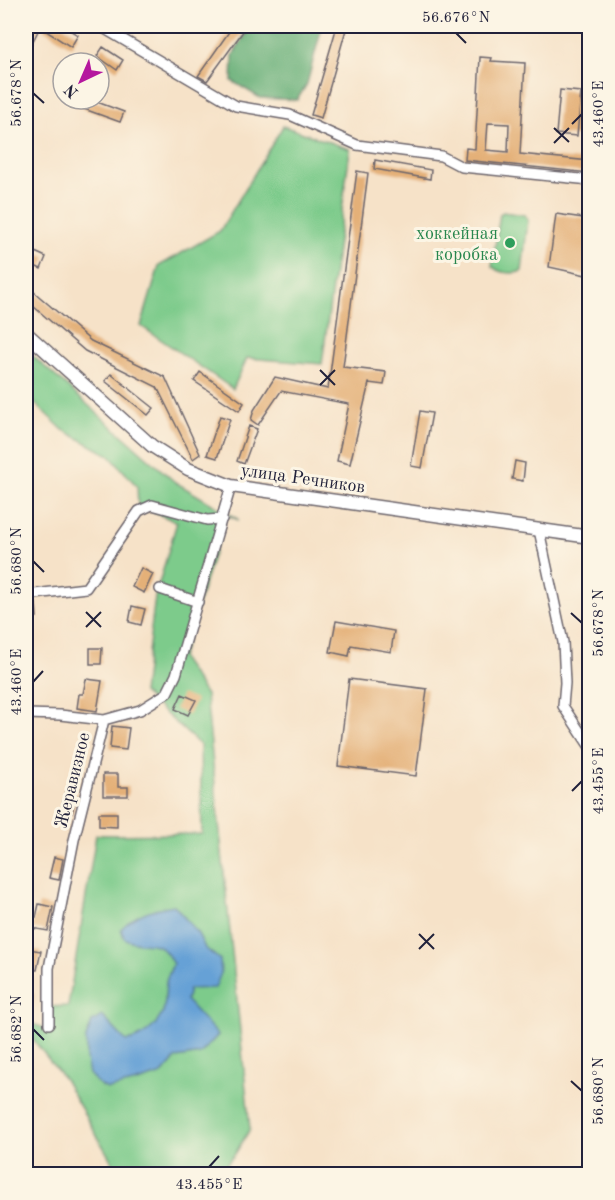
<svg xmlns="http://www.w3.org/2000/svg" width="615" height="1200" font-family="'Old Standard TT',serif">
	<rect width="100%" height="100%" fill="#fcf5e5"/>
	<filter id="ink" filterUnits="userSpaceOnUse"><feTurbulence type="fractalNoise" baseFrequency=".0167" numOctaves="2"/><feDisplacementMap in="SourceGraphic" scale="12" xChannelSelector="R" yChannelSelector="G"/><feConvolveMatrix kernelMatrix="1 2 1 2 8 2 1 2 1" color-interpolation-filters="sRGB"/></filter>
	<filter id="wash" filterUnits="userSpaceOnUse"><feTurbulence type="fractalNoise" baseFrequency=".008" numOctaves="4" result="noise"/><feDisplacementMap in="SourceGraphic" scale="24" xChannelSelector="R" yChannelSelector="G"/><feGaussianBlur stdDeviation="1.35" result="paint"/><feColorMatrix in="noise" values="0 0 0 0 0 0 0 0 0 0 0 0 0 0 0 0 0 1.4 0 .05"/><feComposite in="paint" operator="in"/></filter>
	<g filter="url(#wash)">
		<rect width="100%" height="100%" fill="#f6e2c8"/>
		<path fill="#7dcb8b" stroke="#507663" stroke-width="1.5" fill-rule="evenodd" d="M283,126l67,23 -28,215 -75,-6 -14,31 -92,-63 18,-60 61,-35z
			M503,212l22,3 3,5 -6,51c-9,4 -24,2 -30,-5l8,-52z
			M26,350l149,132 64,38 -13,-5 -45,143 25,37 44,434 -15,25 -17,20h-99l-55,-95 -35,-45 -3,-2v-10l22,7v-22l20,-1 28,-171 106,-1 -2,-89 -57,-52 12,-96 22,-75 -39,-16 -1,-20 -28,-31 -46,-25 -37,-35zM174,905l24,29 7,14 15,12 -20,27 -11,2 -3,12 32,34 -18,19 -24,4 -14,16 -25,8 -29,7 -9,-4 3,-69 24,25c15,-1 31,-15 37,-29 3,-9 2,-20 3,-29 1,-7 5,-13 7,-19l-7,-14 -14,-8z"/>
		<path fill="#66af77" stroke="#446859" stroke-width="1.5" d="M250,26h75l-4,4 -14,54 -10,16 -37,-2 -28,-17 1,-26z"/>
		<path fill="#66a1d6" stroke="#446288" stroke-width="1.5" d="M174,905l24,29 7,14 15,12 1,13 -6,15 -26,1 -3,11 32,35 -18,19 -24,4 -14,16 -25,8 -29,7 -9,-4 -10,-11 -3,-15v-21l6,-16 10,-6 24,25c15,-1 31,-15 37,-29 3,-9 2,-20 3,-29 1,-7 5,-13 7,-19 -16,-32 -25,-13 -49,-26l-3,-9c15,-16 32,-20 53,-24z"/>
		<g id="blocks">
			<path fill="#e4b078" fill-rule="evenodd" d="M26,26h37l15,9 -7,12 -31,-20 -14,28z
				M233,26h14l-40,55 -9,-5z
				M337,26h10l-26,92 -10,-3z
				M103,47l20,13 -6,10 -20,-14z
				M480,57l12,1 -1,3 34,2 -5,91 70,7v12l-125,-13 1,-12 9,1zM488,123l21,1 -1,28 -22,-2z
				M560,90l21,2 -4,44 -21,-2z
				M75,99h14l35,13 -4,10 -47,-17z
				M375,160l56,10 -1,9 -56,-10z
				M357,171l11,2 -25,194 43,5 -2,13 -15,-2 -19,81 -13,-3 12,-57 -68,-13 -23,34 -7,-5 3,-10 21,-33 53,12z
				M556,214l34,5v32l-4,24 -37,-8z
				M26,248l20,9 -5,12 -15,-7z
				M26,285l65,56 74,36 35,77 -7,5 -36,-72 -72,-36 -59,-51z
				M200,372l44,31 -5,8 -45,-30z
				M111,374l43,34 -6,7 -43,-34z
				M420,411l12,2 -10,55 -11,-2z
				M220,416l10,3 -13,39 -10,-3z
				M249,426l8,3 -13,35 -7,-3z
				M515,461l10,2 -2,18 -11,-2z
				M141,568l12,6 -9,19 -12,-6z
				M26,603h10l1,14h-11z
				M132,606l13,3 -4,16 -12,-3z
				M336,621l58,10 -3,21 -40,-7 -2,11 -19,-4z
				M90,648h12l-1,16h-11z
				M86,679l16,2 -5,30 -20,-3 2,-14h4z
				M349,679l78,10 -11,87 -78,-10z
				M182,694l14,6 -8,15 -13,-6z
				M112,726l17,2 -3,22 -16,-2z
				M103,774h15v13h10v9h-25z
				M65,792l11,3 -4,18 -11,-3z
				M99,813h18v14l-18,-1z
				M54,857l9,2 -4,21 -10,-2z
				M39,904l14,3 -5,24 -17,-3 3,-12 2,1z
				M29,949l12,2 -4,19h-4l-3,18 -4,-1v-26z
				M26,993l8,1 -4,25h-4z"/>
		</g>
	</g>
	<g filter="url(#ink)">
		<use href="#blocks" fill-opacity="0" stroke="#6c656c" stroke-width="1.5"/>
		<g fill="none" stroke-linecap="round" stroke-linejoin="round">
			<g stroke="#6c656c" stroke-width="12">
				<path id="minor" d="M100,26l136,80 54,9 67,30 84,11 21,11 128,13
					M539,530l24,112 2,41 -2,23 27,41
					M160,589l38,13
					M26,595l60,-7 53,-77 13,-6 55,15 15,-1
					M26,714l34,1 44,5
					M49,1024v-56l25,-128 30,-120 36,-10 27,-17 9,-18 55,-189"/>
			</g>
			<g stroke="#6c656c" stroke-width="15">
				<path id="tertiary" d="M26,333l126,113 36,23 43,17 359,51"/>
			</g>
			<use href="#minor" stroke="#fff" stroke-width="9"/>
			<use href="#tertiary" stroke="#fff" stroke-width="12"/>
		</g>
	</g>
	<path fill="none" stroke="#22223b" stroke-width="2" d="M456,33l10,10M33,93l11,10M572,124l10,-10M554,128l15,14M554,143l15,-15M320,370l15,15M320,385l15,-15M33,561l11,11M86,612l15,15M571,613l11,10M86,627l15,-15M33,682l10,-11M572,791l10,-10M419,934l15,15M419,949l15,-15M33,1029l11,11M571,1081l11,10M209,1167l10,-11"/>
	<circle fill="#2e9e5b" stroke="#fcf5e5" stroke-width="2" cx="510" cy="243" r="6"/>
	<g text-anchor="middle" stroke-width="6" stroke-linejoin="round" paint-order="stroke">
		<g font-size="18" fill="#27864d" stroke="#fcf5e5" text-anchor="end">
			<text x="498" y="239">хоккейная<tspan x="498" dy="21">коробка</tspan></text>
		</g>
		<g font-size="18" fill="#22223b" stroke="#fcf5e5">
			<text transform="translate(303 478) rotate(8)" y="6">улица Речников</text>
			<text transform="translate(72 780) rotate(-76)" y="6">Жеравизное</text>
		</g>
	</g>
	<rect width="615" height="1200" fill="none" stroke="#fcf5e5" stroke-width="66"/>
	<g transform="translate(81 81) rotate(224)"><circle r="28" fill="#fcf5e5" stroke="#a5a1a1" stroke-width="1.5"/>
	<path d="M0-4.5L10 22L0 15L-10 22Z" fill="#b5179e"/>
	<text y="-9" font-size="16" font-weight="bold" text-anchor="middle" fill="#22223b">N</text>
	</g>
	<rect x="33" y="33" width="549" height="1134" fill="none" stroke="#22223b" stroke-width="2"/>
	<g font-size="15" text-anchor="middle" fill="#22223b">
		<text x="456" y="22">56.676°N</text>
		<text transform="translate(16 93) rotate(-90)" y="5">56.678°N</text>
		<text transform="translate(598 114) rotate(-90)" y="5">43.460°E</text>
		<text transform="translate(16 561) rotate(-90)" y="5">56.680°N</text>
		<text transform="translate(598 623) rotate(-90)" y="5">56.678°N</text>
		<text transform="translate(16 682) rotate(-90)" y="5">43.460°E</text>
		<text transform="translate(598 781) rotate(-90)" y="5">43.455°E</text>
		<text transform="translate(16 1029) rotate(-90)" y="5">56.682°N</text>
		<text transform="translate(598 1091) rotate(-90)" y="5">56.680°N</text>
		<text x="209" y="1189">43.455°E</text>
	</g>
</svg>
